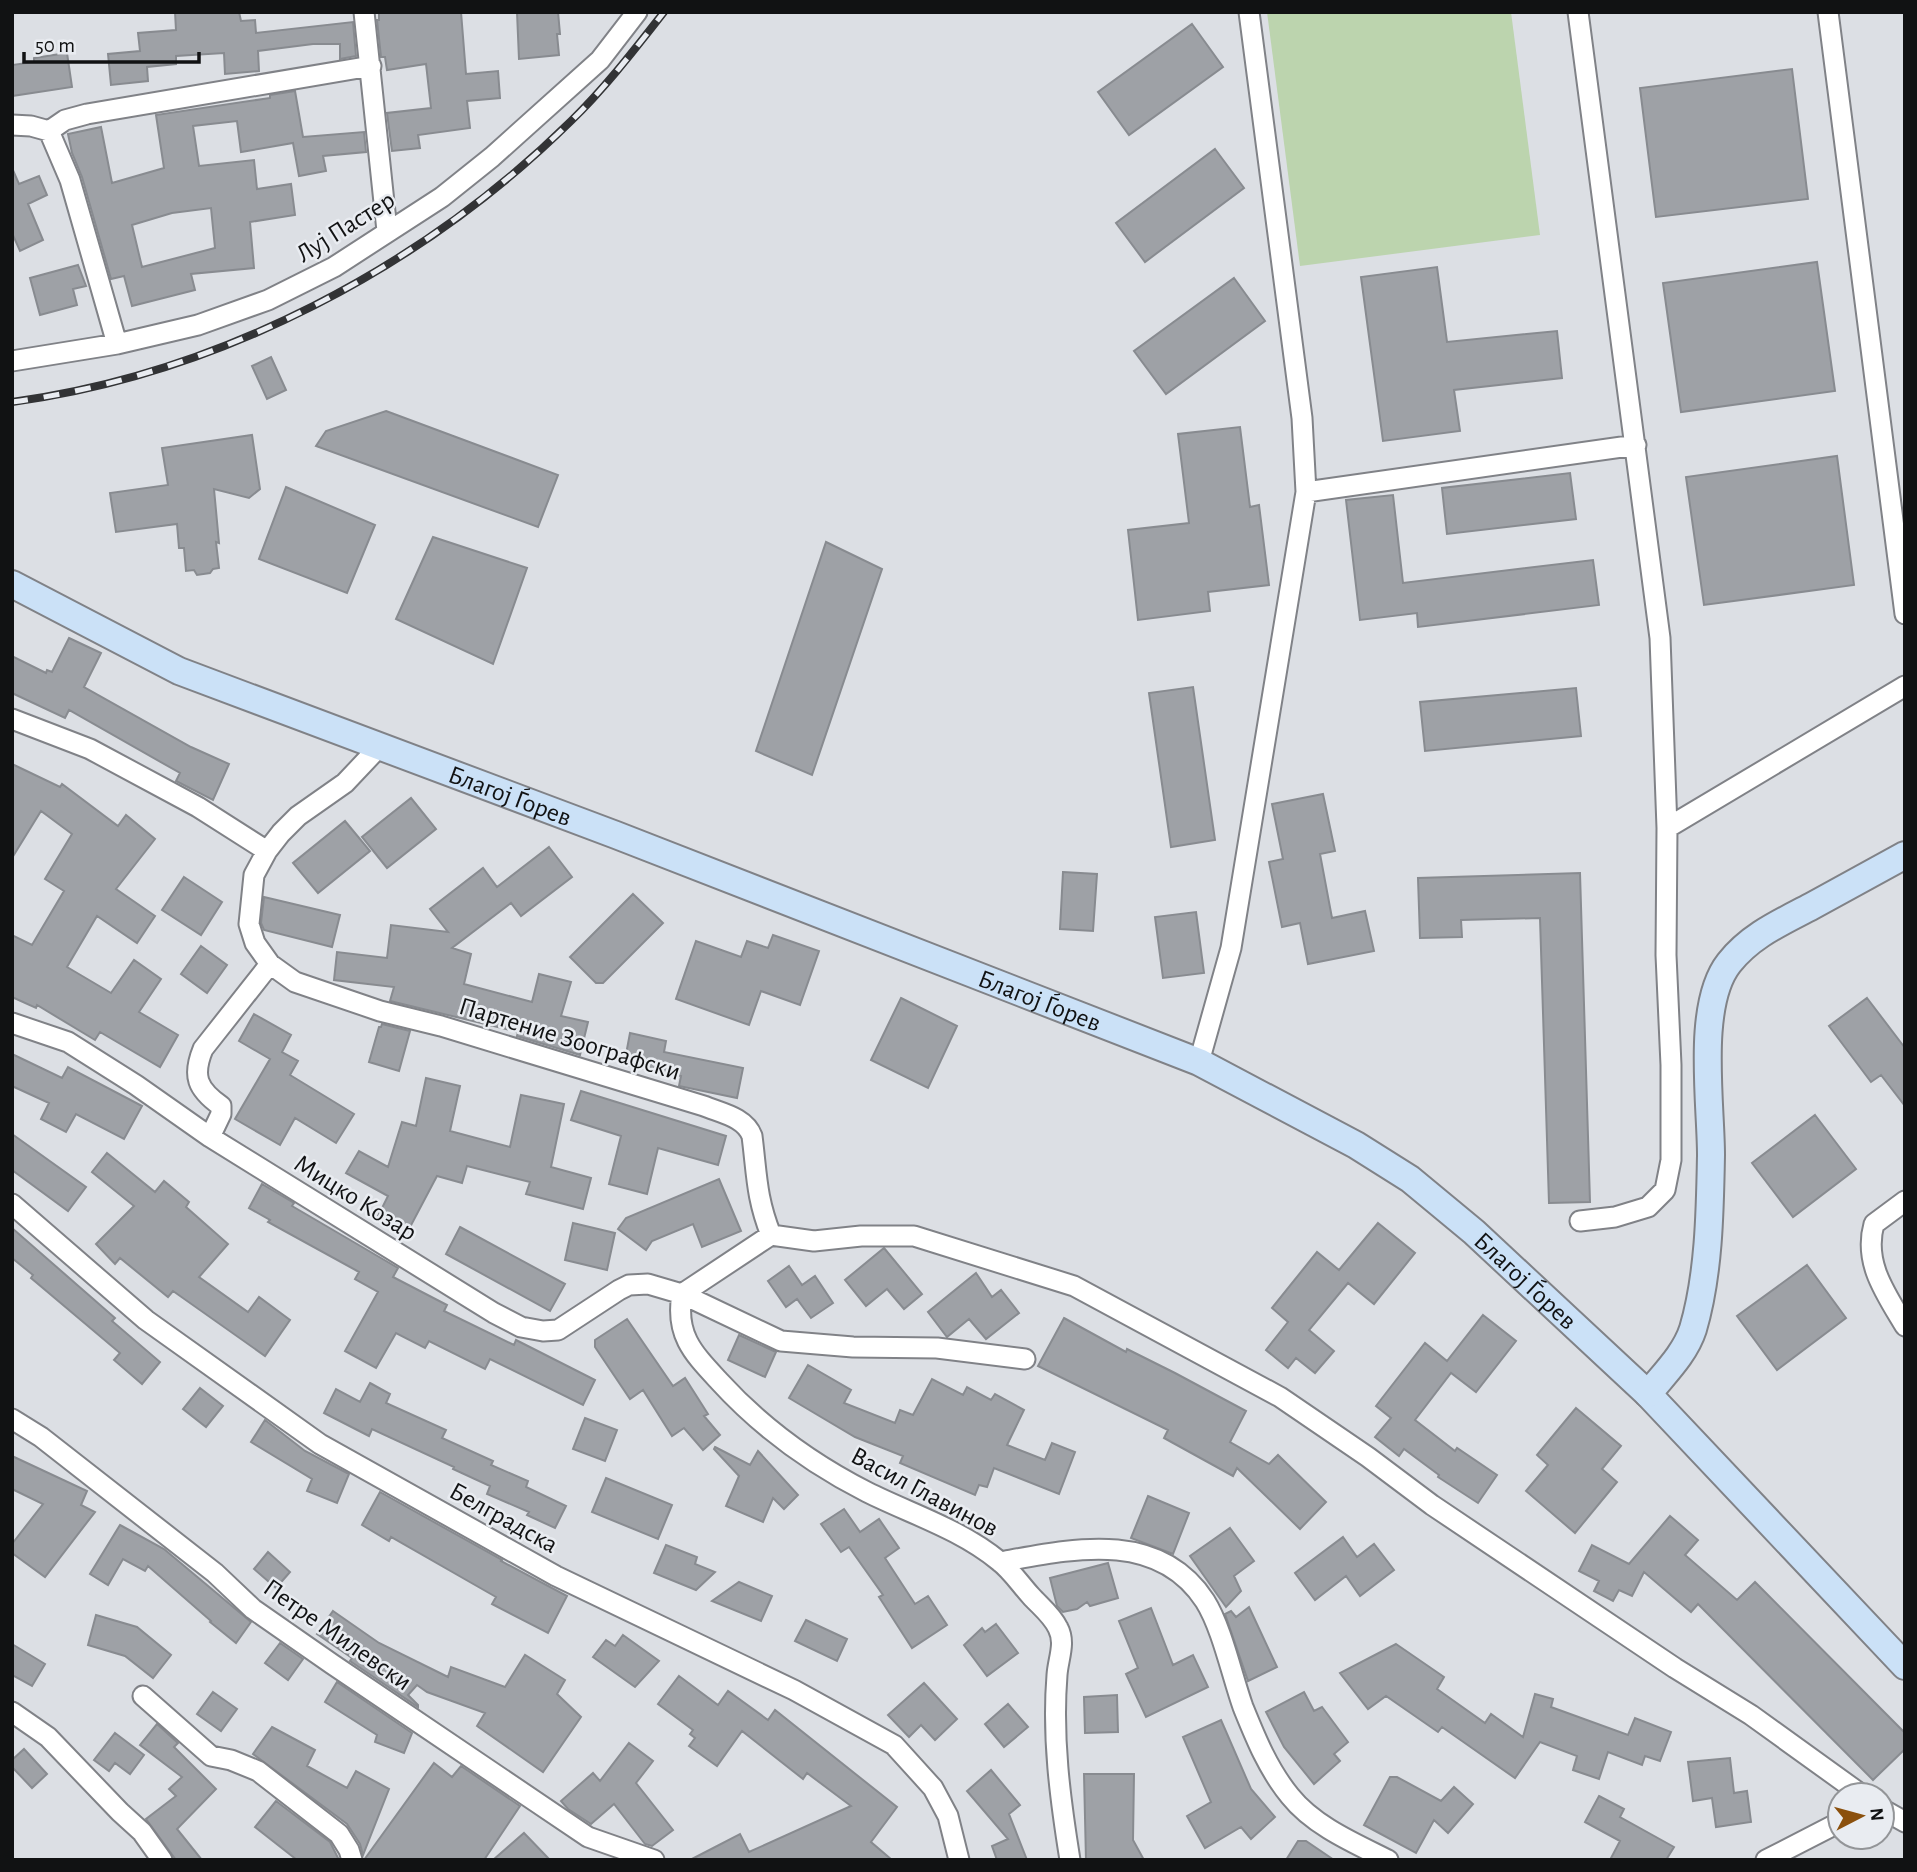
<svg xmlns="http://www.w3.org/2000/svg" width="1917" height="1872" font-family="'Alegreya Sans',sans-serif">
	<rect width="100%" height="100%" fill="#dcdfe4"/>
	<path fill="#bcd4ae" d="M1267,12h244l29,223 -240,31z"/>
	<path fill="#9ea1a6" stroke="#888b90" stroke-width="2" fill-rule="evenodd" d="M175,12h64l2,9 14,-1 1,13 97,-11 3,34 -16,3v-15h-27l-55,7 1,20 -34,3 -1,-21 -48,3v8l-29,3 1,14 -37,4 -3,-31 32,-3 -2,-18 38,-3z
		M379,12h82l5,62 32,-3 2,27 -33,3 3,27 -52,7 2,13 -28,3 -5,-38 44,-5 -5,-44 -39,6 -2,-13h-4l-4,-37h2z
		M517,12h41l2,22h-3l2,21 -40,4z
		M1192,24l31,43 -94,68 -31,-43z
		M67,53l5,34 -60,9v-31l22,-3v-4z
		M1792,69l16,130 -152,18 -16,-129z
		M295,91l8,46 61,-5 2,20 -43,4 3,15 -27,5 -6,-33 -52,9 -4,-31 -44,5 6,40 55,-6 3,29 34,-5 4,31 -45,7 4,46 -63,6 4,16 -63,16 -8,-30 -13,3 -29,-102 -10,-24 -4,-19 33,-7 11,56 52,-15 -8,-53 114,-17v-3zM211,208l4,40 -73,19 -10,-42 40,-12z
		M1215,149l29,39 -99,74 -29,-39z
		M12,168l7,16 20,-8 8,19 -19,9 15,36 -23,11 -8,-18z
		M1817,262l18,129 -154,21 -18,-129z
		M78,265l8,21 -13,3 4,16 -37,10 -10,-37z
		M1437,267l10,75 110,-11 5,47 -108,12 6,41 -77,10 -22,-164z
		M1234,278l31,43 -99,73 -32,-43z
		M271,357l15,33 -19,9 -15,-33z
		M386,411l172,64 -20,52 -222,-81 10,-15z
		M1240,427l10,80 9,-2 10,80 -61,7 2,19 -72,9 -10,-90 61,-7 -11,-89z
		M252,435l8,54 -11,9 -35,-9 5,54 -3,-1 3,26 -6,1 -3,4 -13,2 -3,-5 -8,1 -2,-23h-5l-2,-24 -61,8 -6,-39 58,-8 -6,-37z
		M1837,456l17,129 -150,20 -18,-128z
		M1570,473l6,46 -129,15 -5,-46z
		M286,487l89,38 -28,68 -88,-34z
		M1393,495l10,88 190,-23 6,45 -181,22 -1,-14 -57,7 -14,-120z
		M433,537l94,31 -34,96 -97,-45z
		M826,542l56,27 -70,206 -56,-24z
		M69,638l32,15 -17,34 107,60 38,17 -16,36 -37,-19 4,-8 -111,-63 -4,8 -53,-25v-37l34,17 1,-3 5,2z
		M1193,687l22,153 -44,7 -22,-154z
		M1576,688l5,48 -156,15 -5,-49z
		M12,764l48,23 2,-3 56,42 8,-11 29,24 -39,50 39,27 -18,27 -40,-27 -30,51 44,26 23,-33 27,19 -22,33 39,23 -18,32 -60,-35 -5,8 -58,-35 -1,3 -24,-11v-62l20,10 32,-54 -19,-12 27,-45 -31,-23 -29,47z
		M1323,794l12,57 -15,3 12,64 33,-7 9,40 -66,13 -8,-41 -18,4 -13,-65 14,-3 -11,-55z
		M411,798l25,31 -49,39 -25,-31z
		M345,821l25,30 -52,42 -25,-30z
		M549,847l23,30 -51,39 -10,-13 -59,45 19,6 -7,30 68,18 7,-28 32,8 -10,34 27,6 -8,33 -63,-19 1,-4 -128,-31 4,-14 -60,-7 3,-28 50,6 4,-33 57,7 -18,-23 53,-41 14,19z
		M1063,872l34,2 -4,57 -33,-2z
		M1580,873l10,329 -41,1 -9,-285 -79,2 1,17 -42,1 -2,-60z
		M184,877l38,25 -21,33 -39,-25z
		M633,894l30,29 -60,60h-7l-26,-26z
		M264,897l76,18 -8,32 -68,-17 -3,-7z
		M1196,912l8,61 -41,5 -8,-61z
		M773,935l46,16 -19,54 -39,-14 -12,34 -73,-26 20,-58 45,16 6,-16 21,7z
		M201,946l26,19 -20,28 -26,-19z
		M901,998l56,28 -29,62 -57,-28z
		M1867,998l38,50v58l-24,-31 -10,7 -42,-56z
		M254,1014l37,21 -9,17 16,9 -8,14 64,39 -18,29 -41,-25 -15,27 -45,-26 35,-60 -31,-18z
		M382,1024l28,7 -11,40 -30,-9 10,-35h2z
		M630,1033l36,8 -2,11 79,16 -6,30 -58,-12 2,-10 -57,-11z
		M12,1054l50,24 6,-11 74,39 -18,33 -48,-25 -10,18 -25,-13 8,-16 -37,-17z
		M426,1078l34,8 -10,45 60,16 11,-52 43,9 -13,63 40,11 -8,31 -57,-15 4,-12 -63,-16 -5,17 -25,-7 -29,55 -30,-15 10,-20 -42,-23 13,-22 29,16 14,-45 14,4z
		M581,1091l145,45 -8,29 -60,-17 -11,46 -38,-10 12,-48 -50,-16z
		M1815,1115l41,54 -63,48 -41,-54z
		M12,1134l74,53 -18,24 -56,-41z
		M107,1153l48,39 9,-11 25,21 -3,5 42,37 -29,33 49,35 11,-15 31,23 -25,36 -92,-65 -5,6 -48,-39 -5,6 -19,-20 38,-38 -42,-34z
		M719,1179l22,52 -39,16 -9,-23 -41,17 -6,9 -28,-21 8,-11z
		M262,1184l32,19 -2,3 106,62 -5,9 54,28 -3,6 70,34 2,-5 79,40 -12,25 -93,-46 -5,10 -56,-28 -4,7 -29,-15 -20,35 -31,-17 33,-59 -23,-13 4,-7 -91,-50 2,-2 -21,-12z
		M573,1223l42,10 -8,37 -42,-10z
		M1378,1223l37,30 -41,51 -26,-21 -39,47 25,21 -19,22 -19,-15 -8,10 -22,-18 22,-28 -16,-14 45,-56 22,18z
		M460,1227l105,57 -15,27 -104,-57z
		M12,1228l103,90 -3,3 48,41 -18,22 -28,-24 6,-7 -89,-75 2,-3 -21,-17z
		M884,1248l38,46 -18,15 -17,-20 -21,17 -21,-26z
		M1807,1265l39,53 -69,52 -40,-54z
		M789,1266l13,19 13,-9 18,27 -22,15 -14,-19 -11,8 -18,-26z
		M976,1273l16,24 9,-7 18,23 -33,26 -17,-20 -22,18 -19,-25z
		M1483,1315l33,26 -40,51 -25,-19 -36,47 40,31 2,-3 40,27 -19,28 -40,-26 1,-2 -35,-26 -5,7 -24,-19 16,-19 -15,-12 49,-63 22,18z
		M1064,1318l62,34 1,-3 48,24 71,38 -16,31 39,22 9,-9 48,47 -26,27 -63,-61 -4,8 -69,-38 4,-8 -130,-64z
		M627,1319l46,67 12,-8 23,36 -4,2 16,19 -17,15 -19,-22 -12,8 -29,-46 -13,9 -35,-52v-7z
		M739,1335l37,17 -11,25 -37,-17z
		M808,1365l43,25 -7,13 51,20 5,-13 13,5 19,-36 31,16 4,-8 24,13 4,-6 29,16 -17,35 38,15 7,-17 23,9 -16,42 -65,-26 -7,19 -8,-2 -4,10 -75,-32 3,-7 -48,-19 -66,-39z
		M370,1383l20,11 -4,9 60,27 -4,8 51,23 -2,4 37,16 -2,6 40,19 -11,22 -28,-13 2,-3 -42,-18 3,-8 -37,-17 1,-2 -82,-38 -3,7 -45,-23 12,-24 24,13z
		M200,1388l23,18 -17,21 -23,-18z
		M1576,1408l45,38 -19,23 15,13 -42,51 -49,-42 22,-26 -11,-10z
		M585,1418l32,12 -12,31 -32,-12z
		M265,1420l40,31 44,23 -12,29 -30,-12 5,-12 -61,-37z
		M715,1447l35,18 8,-14 40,44 -14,14 -11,-11 -10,24 -37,-16 13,-30 -25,-27z
		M12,1456l75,35 -6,14 14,7 -50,65 -33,-24v-9l31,-40 -31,-15z
		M606,1478l66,27 -14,34 -66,-27z
		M380,1492l122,68 -1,1 66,35 -19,37 -56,-29 4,-7 -105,-60 -2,4 -27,-16z
		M1148,1496l41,17 -16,41 -42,-16z
		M844,1509l16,23 19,-13 20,29 -14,10 30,46 13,-8 19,29 -35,23 -33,-51 4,-2 -34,-48 -8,5 -20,-28z
		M1670,1516l28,24 -13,15 52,45 18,-18 150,151v16l-32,31 -175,-176 -7,8 -47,-40 -12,24 -13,-6 -6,11 -19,-10 5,-10 -20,-10 13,-26 37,19z
		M120,1525l44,24 87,73 -15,21 -26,-21 1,-1 -63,-55 -3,5 -22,-12 -15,26 -18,-11z
		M1230,1528l24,33 -20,15 7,15 -15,16 -36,-51z
		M1343,1537l14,20 17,-13 20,26 -34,26 -14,-20 -31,24 -20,-27z
		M666,1545l31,12 -2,7 20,8 -19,18 -42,-17z
		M268,1552l22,20 -14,16 -22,-19z
		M1108,1563l10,35 -28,8 -3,-4 -10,7 -14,3 -6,-6 -7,-28z
		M739,1582l33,14 -11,25 -49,-20z
		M1249,1607l28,60 -29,14 -23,-67 6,-3 5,6z
		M1151,1608l22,57 20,-10 15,32 -62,30 -20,-43 12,-6 -19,-47z
		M333,1611l46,32 69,34 3,-10 54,20 20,-32 40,25 -8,14 24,23 -38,55 -66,-46 8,-13 -58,-21 -10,-7 -9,10 10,10v2l-68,-46 2,-3 -35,-24z
		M96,1615l41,12 34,28 -18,23 -28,-22 -37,-11z
		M806,1620l41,19 -10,22 -42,-20z
		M996,1624l22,29 -31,23 -23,-31 18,-17 3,4z
		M623,1635l36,26 -24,26 -42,-30 13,-17 9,6z
		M280,1643l23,16 -15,21 -23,-17z
		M12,1644l33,20 -13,22 -20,-11z
		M1396,1644l48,33 -7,12 48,34 6,-9 32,23 12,-43 18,5 -2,8 77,28 7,-17 36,14 -11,29 -15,-5 -3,9 -34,-13 -9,27 -26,-9 4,-14 -37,-14 -25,36 -73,-51 -4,5 -52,-36 -18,13 -28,-36z
		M679,1676l39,29 10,-14 40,29 7,-10 122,97 -26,35 21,18h-202l50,-26 9,18 102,-46 -44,-33 -4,6 -61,-48 -25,35 -28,-20 6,-8 -5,-4 3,-4 -35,-26z
		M337,1682l75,51 -8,20 -29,-11 2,-7 -52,-33z
		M924,1683l33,36 -22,21 -14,-15 -12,12 -21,-22z
		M213,1692l24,17 -16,22 -24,-17z
		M1304,1692l10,19 8,-4 26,35 -14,12 6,7 -26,23 -30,-37 -18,-35z
		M1117,1695l1,37 -33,1 -1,-36z
		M1008,1704l20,23 -24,20 -19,-23z
		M1221,1720l30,69 24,28 -24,22 -10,-12 -36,21 -18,-32 24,-14 -28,-65z
		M157,1724l21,19 -4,4 42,42 -39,40 25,31h-26l-30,-41 30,-23 -7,-7 13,-12 -42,-32z
		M272,1727l43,23 -8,16 40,22 9,-17 33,18 -26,66 -3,-11 -13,-20 -94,-70z
		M115,1733l29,22 -14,19 -15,-11 -6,8 -15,-11z
		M629,1743l24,18 -17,22 37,47 -21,16 -7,-2 -31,-40 -23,20 -23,-15 -7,-8 32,-28 7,8z
		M24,1749l23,25 -15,14 -20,-21v-7z
		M1730,1758l4,35 13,-2 4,31 -35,5 -4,-29 -19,3 -5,-39z
		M434,1763l18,14 9,-11 59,40 -36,54h-120z
		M991,1770l29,35 -11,9 18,46h-30l-5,-14 16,-7 -41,-48z
		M1084,1774h50l-1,66 11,20h-58z
		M1390,1777h7l44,24 13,-14 19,17 -25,29 -14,-13 -18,33 -52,-28z
		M1599,1796l25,13 -4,8 54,30 -8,13h-56l10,-19 -35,-19z
		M276,1801l54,41 9,18h-42l-42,-33z
		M524,1833l26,27h-57z
		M1298,1841h8l28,19h-48z"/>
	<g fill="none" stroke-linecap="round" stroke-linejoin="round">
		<g stroke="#808287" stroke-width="23">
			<path id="street" d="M364,12l23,219
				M1578,12l82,626 7,190 -1,127 5,110v95l-6,30 -17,17 -33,10 -35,4
				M1828,12l77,602
				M12,125l19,1 18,5 16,-11 22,-6 284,-48
				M49,131l21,49 47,164
				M12,361l105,-17 81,-19 70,-25 66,-33 108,-70 50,-40 108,-97 37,-48
				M1306,492l330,-47
				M12,719l78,30 108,58 69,44 14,-18 17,-17 47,-33 34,-36
				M1667,828l238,-142
				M267,851l-13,24 -5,49 6,19 15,21 25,18 85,29 61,15 263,80c17,7 41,11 48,30 5,39 4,61 19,99
				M12,1023l56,19 68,43 74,52 284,176 27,14 22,4 15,-1 61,-40 10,-5 19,-1 34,10 99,47 72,6 84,1 88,11
				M1199,1062l32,-114 75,-456 -4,-74 -53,-406
				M210,1137l11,-23v-8c-24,-17 -29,-30 -18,-57l67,-85
				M1905,1201l-31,23c-11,39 12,70 31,102
				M12,1204l134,116 174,124 236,132 238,114 100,55 39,43 15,28 11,44
				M682,1294l89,-59 43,6 47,-5h53l160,50 206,111 88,60 64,48 243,163 76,47 111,80
				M682,1294c-7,41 11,59 37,87 42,46 93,83 148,111 44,22 93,37 132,69 12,9 21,23 32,35 9,10 21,19 27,32 8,15 0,31 -1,47 -5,62 3,123 13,185
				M12,1419l29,18 174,136 38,36 79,55 256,173 66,23
				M1000,1562c72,-13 158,-33 205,39 17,27 27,75 38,106 13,32 25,62 47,89 24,30 64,47 98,64
				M143,1696l68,60 20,4 27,11 81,63 10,16 3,10
				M12,1712l36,25 72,75 22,20 20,28
				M1882,1809l23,13
				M1766,1860l74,-38"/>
		</g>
		<g stroke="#808287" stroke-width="30">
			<g id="secondary">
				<path id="s1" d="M12,584l167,87 437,164 583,227 157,83 54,34 64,53 174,162 257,272"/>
				<path d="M1648,1394c16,-20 37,-40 45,-65 16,-54 17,-118 18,-174 0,-52 -15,-150 18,-192 22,-28 53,-41 83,-57 31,-17 62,-34 93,-51"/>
			</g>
		</g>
		<use href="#street" stroke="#fff" stroke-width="19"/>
		<use href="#secondary" stroke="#cbe1f7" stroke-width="26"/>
		<g stroke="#323335" stroke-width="8">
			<path id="rail" d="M12,402c207,-28 411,-135 559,-281 34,-33 64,-72 93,-109"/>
		</g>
		<use href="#rail" stroke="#e9ecf1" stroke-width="5" stroke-dasharray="16" stroke-linecap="butt"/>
	</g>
	<g text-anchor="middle" stroke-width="5" stroke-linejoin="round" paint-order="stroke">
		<g font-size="26" fill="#111213" stroke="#e9ecf1">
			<text transform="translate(345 226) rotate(-32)" y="9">Луј Пастер</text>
			<text dy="9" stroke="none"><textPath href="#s1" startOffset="542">Благој Ѓорев</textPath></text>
			<text dy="9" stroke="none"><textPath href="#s1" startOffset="1110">Благој Ѓорев</textPath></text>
			<text transform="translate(570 1038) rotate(17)" y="9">Партение Зоографски</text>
			<text transform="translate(356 1197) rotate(32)" y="9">Мицко Козар</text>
			<text dy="9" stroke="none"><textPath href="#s1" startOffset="1676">Благој Ѓорев</textPath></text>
			<text transform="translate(925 1491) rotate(28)" y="9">Васил Главинов</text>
			<text transform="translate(504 1517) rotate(29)" y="9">Белградска</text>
			<text transform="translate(338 1634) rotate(35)" y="9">Петре Милевски</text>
		</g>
	</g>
	<rect width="1917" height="1872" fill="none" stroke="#111213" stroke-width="28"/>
	<g transform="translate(1861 1816) rotate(84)"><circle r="33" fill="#e9ecf1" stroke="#939598" stroke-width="2"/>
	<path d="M0-5L12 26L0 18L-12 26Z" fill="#8b500d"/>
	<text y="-10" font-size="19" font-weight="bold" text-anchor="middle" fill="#111213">N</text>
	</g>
	<path d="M24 52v10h175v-10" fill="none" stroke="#111213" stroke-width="3.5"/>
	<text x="35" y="52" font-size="21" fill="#111213" stroke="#e9ecf1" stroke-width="5" paint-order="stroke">50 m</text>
</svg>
